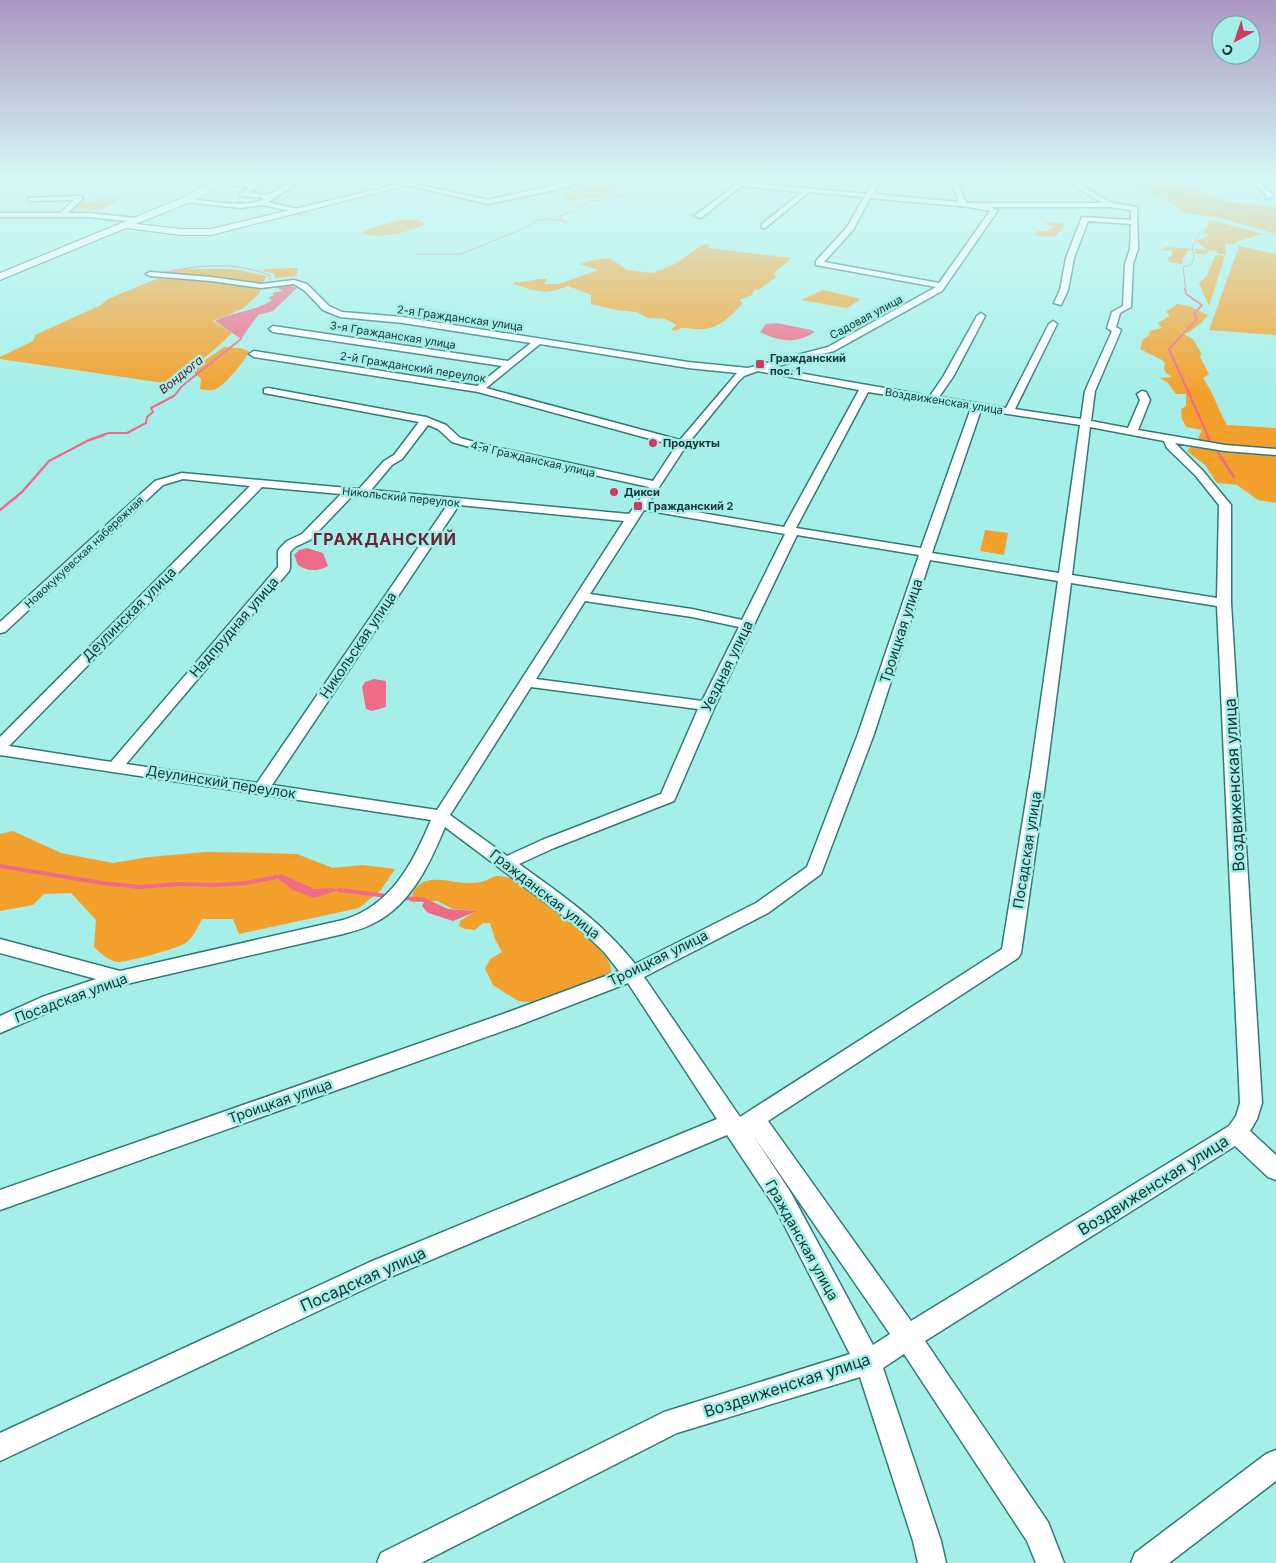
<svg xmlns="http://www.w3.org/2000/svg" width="1276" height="1563" font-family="Inter,sans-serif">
	<rect width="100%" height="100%" fill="#a5efe8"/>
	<path fill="#f3a02c" d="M632,177h29l10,2c-14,1 -36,11 -48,1z
		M1124,177h42l55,23 55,7v27l-56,-16 -43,-6 4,-2 -6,-5 -56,-26z
		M603,185l14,1 -4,5 13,4 -60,6 -2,-7 21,-5h12z
		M99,199h21l-19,11 -30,-1 7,-7h16z
		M405,219l14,1 6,4c-15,8 -47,16 -63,9l5,-4z
		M1211,220l52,14 -28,8 1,2h-11l1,11 -9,-2v-2l-9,-1 1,2c-5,2 -10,3 -15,1l2,-3h-7l-6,8 -1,6 -13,-2 -1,-4 4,-2v-7l-5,2 -6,-1 5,-3 41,3 -11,-9 15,-6 -8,-2 5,-7 -1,-5z
		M1047,222l17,1v4l-10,10 -19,-1 2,-5h11l6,-5 -8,-2z
		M709,244l-1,4 84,10 -18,15 2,4 -16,12 -6,1 -2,5 -13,5 4,3c-14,15 -26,28 -48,26 -9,-1 -11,-3 -20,2l-4,-2 6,-4 -12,-6 -17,-1 -12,-6 -20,-2 -25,-6v-9l-23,-9c-25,10 -30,5 -55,-2l2,-2c12,1 20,-4 32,-3l-3,5h15l39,-14 -18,-6 13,-4 17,-2 17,12 26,3 20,-8 29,-20z
		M1239,246l37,8v81l-67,-5z
		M1218,255l7,1 -16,50 -10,-23 7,-6 9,-21z
		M298,268l-2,8 -21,2v-4l-12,-3 1,-2z
		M180,269h54l33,7 -7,11v6l-18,16 -29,12 19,12c-20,20 -42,38 -68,50l-164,-24v-2l33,-16 2,-6 66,-30 7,-6z
		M823,290l38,9 -14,9 -46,-8z
		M1177,304l12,2 19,9 -6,7 -14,11 -8,-1 13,7 8,14 -1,4 9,17 -6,4c11,15 15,32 24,47l49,3v75l-18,-3 -21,-15 -20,-2 -12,-18 -18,-14 11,-12 4,-9 -16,-3 -4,-8 -1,-10 5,-3v-12h-10l-8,-11 -8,-5 12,-1 -6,-4 -2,-4 1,-6 -3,-3 -22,-11 3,-10 6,-3 1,-5 12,-3 -4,-5 12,-7 -4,-4z
		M223,347l17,1 9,3c-3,9 -24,34 -33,38 -5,2 -11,1 -16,0l1,-10 -7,-7c4,-11 21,-16 29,-25z
		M985,530l23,3 -4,22 -24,-4z
		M13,831l48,22 52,10 36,-6 56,-5 59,1 33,1 36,14 30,-3 32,4 -14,21 -22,18 -120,26 -6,-15h-31c-4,8 -8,17 -15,23 -6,6 -63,21 -70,20 -9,-2 -17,-9 -23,-15l2,-27 -25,-27 -27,1 -11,11 -33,6v-77z
		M495,876c9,0 18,2 26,6 19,10 82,64 89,82 1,4 1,8 2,12l-67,21 -15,5 -12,-1 -25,-16 -8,-16 5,-10 12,-7 -7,-13 -5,-16h-7l-8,7 -10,-1 -6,-3 1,-5 16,-10 -23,-2 -16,-8 -27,1c8,-36 40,-17 63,-19 8,0 15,-3 22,-7z"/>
	<path fill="#ef6c88" d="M288,285l9,3 -24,23 -15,4 -17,24 -26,-18c19,-10 39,-9 57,-21l-4,-2 6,-3 -2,-2 11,-2 -7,-4z
		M777,323l34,7 4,2c-19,12 -36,10 -55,0l6,-8z
		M307,548l16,5 5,13c-10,6 -21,5 -30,-1l-4,-10 5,-5z
		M374,679l12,2v26l-14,4 -6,-2 -4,-22 3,-5z
		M281,874l33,15 18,-1 7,2 -25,8 -21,-8 -17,-13z
		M425,900l6,1 17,8 29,2 -24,10 -25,-8 -6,-7z"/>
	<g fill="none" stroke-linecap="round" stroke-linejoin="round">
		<path stroke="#ef6c88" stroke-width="1" d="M1139,177l-4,1 15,8 -3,3 33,3 5,1 2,5 29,2 7,4 13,1 4,3 -1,2 14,3 2,4 21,1
			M1215,216l6,-1 -4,-4 13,1 7,-4
			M416,254h45l71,-29 3,-4 12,-2 20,3 -7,-3v-3l20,-8 10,-7 17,-1 31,-7 11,-10 38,-6
			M162,273c36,-8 71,-12 107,2l2,8
			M1186,291l-3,-24 8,-2 3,-7 -2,-11 8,-15"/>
		<path stroke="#ef6c88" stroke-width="2" d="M1185,289l1,5 16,11 -8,9 3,5 -28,30 39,87
			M100,436l9,-3h18l19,-10 1,-6 6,-5 -2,-4 23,-12 8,-10 59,-47v-3"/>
		<path stroke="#ef6c88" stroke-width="2.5" d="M1207,435l3,6
			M1217,451l17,26
			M0,510l22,-18 27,-31 40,-21 15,-5"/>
		<path stroke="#ef6c88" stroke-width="4" d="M0,866l102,17 37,4 40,-3 38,1 29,-2 30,-6
			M339,890l48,6
			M403,898l22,2"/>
		<g stroke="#307b76" stroke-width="3">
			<path id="minor" d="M73,177h78l-3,2 -143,3 -3,-2 3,-2z
				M292,177h6l-5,5 2,3 -27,17 33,8v2l-2,1 -36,-8 -23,3 -55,-6 -3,-2 3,-2c17,2 67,12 79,0l-24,-2v-2l9,-7 -35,-5 3,-2 41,5v2l-9,6 18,2 21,-11 -2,-2z
				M589,177h9l-39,12 -71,15 -85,-20 3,-2 82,18z
				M876,177h6l-9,17 86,8 -7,-20h38l2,1v2h-34l8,18h136l-42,-26h7l45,26 25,4 1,42 -5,15 -2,43 -11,6 -4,14 5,3 -26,61 -4,30 37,7 12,-28 -3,-6 5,-3 4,1 4,8 -12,30 87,15 51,4v6l-51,-4 -50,-8 28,28 28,34v98l31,500 -5,16 -7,12 26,24v25l-8,-3 -33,-31 -310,195 123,181 16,41h-28l-9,-22 -123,-187 -21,14 58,173 5,22h-28l-5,-22 -53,-164 -183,56 -256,130h-44l4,-10 283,-141 186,-58 -75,-147 -48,-72 -339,143 -388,183v-28l370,-171 347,-143 -89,-136 -111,43 -517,184v-20l503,-176 116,-43 -15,-19 -27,-26 -132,-99c-15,36 -33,76 -69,95 -10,6 -22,9 -33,12l-221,51 -66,24 -56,24v-17l42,-19 54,-18 -96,-26v-14l120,32 223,-51c48,-14 70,-57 88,-100l-431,-65v-18l250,-251 -67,-7 -20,6 -158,147 -5,1v-11l155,-141 27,-8 177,16 25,-28 10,-6 25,-33 -155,-29v-4l4,-1 158,29 20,8 14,13 26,7 167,36 23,-35 -198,-54 -224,-35 -5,-3 5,-3 223,35 25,-20 -229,-34 -4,-3 4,-3 235,35 23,-18 -128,-20 -63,-6 -17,-7 -18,-19 -11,-7 -33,4 -50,-7 -61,-5 -4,-2 4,-2 61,5 50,7 33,-4 13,4 22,22 13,6 61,5 285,45 60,6 80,-21 108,-60 -120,-22v-4l31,-34 17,-30 -55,-5 -44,36h-3v-4l40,-32 -61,-6 -40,32 -7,-2 46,-34 126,12zM870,198l99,9 21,4 -51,72 -115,-21 29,-32zM990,207h120l21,3v10l-49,-3 -16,41 -6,32 -6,13 7,2 7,-15 6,-32 14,-37 43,3 -1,25 -5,15 -2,42 -11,6 -5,16 5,3 -27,60 -4,28 -66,-10 42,-85 -4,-3 -4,3 -43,84 -67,-11 14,-20 32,-61 -4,-3 -4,3 -34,61 -13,19 -160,-28 64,-17 108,-60 56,-81zM540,344l148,24 49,5 -57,67 -194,-52zM758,371l101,19 -75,137 -136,-23 38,-58 52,-64 6,-6zM868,392l103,16 -50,140 -125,-20zM981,410l99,15 -21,148 -127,-20zM428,425l10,4 14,13 28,8 169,37 -20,27 -258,-24 21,-25 10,-6zM1090,427l74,14 3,7 28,27 24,30 -2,93 -145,-23zM262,487l79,7 -39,40 -15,7 -7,7 -2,3v16l-167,195 -102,-16zM353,495l95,9 -191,279 -131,-19 163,-193 1,-3v-16l5,-5 15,-7zM459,505l165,16 -187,289 -165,-25zM644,510l141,24 -43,86 -50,-11 -102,-15zM797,535l122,20 -61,179 -51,133 -51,36 -121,61c-33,-42 -73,-69 -116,-100l35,-16 120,-47 41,-95zM930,560l128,21 -27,189 -29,179 -262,168 -96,-140 124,-64 53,-39 53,-140zM1071,583l146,23 23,497 -4,13 -7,10 -318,195 -143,-200 250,-163 3,-5 26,-183zM585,601l107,16 47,10 -37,74 -166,-22zM531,687l167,22 -37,85 -119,46 -35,16 -57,-41zM751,1132l139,202 -17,11 -82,-152z
				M1256,177h20v4l-14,-2 -2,4 13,12v2l-7,2 1,-3 -14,-13z
				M80,196l3,2 -15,15h21l47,5 4,2 -4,2 -47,-5h-89v-4h60l14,-13 -44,1 -2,-1v-2z
				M1276,1450v31l-107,82h-38l4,-10 131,-99z"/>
		</g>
		<g stroke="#307b76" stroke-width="2">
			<path id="major" d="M220,177h9c-24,23 -63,34 -93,47l45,5h30l216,-52h12l-228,58h-30l-55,-7 -126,52v-7l182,-75z"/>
		</g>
		<use href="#minor" fill="#fff" fill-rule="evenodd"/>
		<use href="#major" fill="#fff" fill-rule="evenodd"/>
	</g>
	<linearGradient id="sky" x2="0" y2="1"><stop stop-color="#ab97c2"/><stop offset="0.45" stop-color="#d6f8f5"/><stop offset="1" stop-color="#d6f8f5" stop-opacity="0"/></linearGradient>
	<rect width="1276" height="395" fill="url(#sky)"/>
	<g fill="#cc3d63" stroke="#a5efe8" stroke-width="2">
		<rect x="755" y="359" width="10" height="10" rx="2.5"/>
		<circle cx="653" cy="443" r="5"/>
		<circle cx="614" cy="492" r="5"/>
		<rect x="633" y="501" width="10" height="10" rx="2.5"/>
	</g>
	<g text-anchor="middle" stroke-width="5" stroke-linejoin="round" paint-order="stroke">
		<g font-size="11" fill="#163533" stroke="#a5efe8">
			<text transform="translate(866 317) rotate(-28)" y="4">Садовая улица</text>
			<text transform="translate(460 318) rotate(8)" y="4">2-я Гражданская улица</text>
			<text transform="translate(393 335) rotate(9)" y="4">3-я Гражданская улица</text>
			<text transform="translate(413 367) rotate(9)" y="4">2-й Гражданский переулок</text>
			<text transform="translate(944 401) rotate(9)" y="4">Воздвиженская улица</text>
			<text transform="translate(533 459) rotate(13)" y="4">4-я Гражданская улица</text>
			<text transform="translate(401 497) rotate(6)" y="4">Никольский переулок</text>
			<text transform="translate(84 552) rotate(-43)" y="4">Новокукуевская набережная</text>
		</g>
		<g font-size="11" font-weight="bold" fill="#163533" stroke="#a5efe8" text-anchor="start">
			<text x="770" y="362">Гражданский<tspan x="770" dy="13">пос. 1</tspan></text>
			<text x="663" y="447">Продукты</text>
			<text x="624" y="496">Дикси</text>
			<text x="648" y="510">Гражданский 2</text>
		</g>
		<g font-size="12" font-style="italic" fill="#67152c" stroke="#a5efe8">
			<text transform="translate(181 375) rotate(-39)" y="4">Вондюга</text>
		</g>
		<g font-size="14" fill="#163533" stroke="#a5efe8">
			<text transform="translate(129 614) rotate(-45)" y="5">Деулинская улица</text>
			<text transform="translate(234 627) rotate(-49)" y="5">Надпрудная улица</text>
			<text transform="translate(901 631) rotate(-72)" y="5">Троицкая улица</text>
			<text transform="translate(358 645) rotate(-56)" y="5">Никольская улица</text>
			<text transform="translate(727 666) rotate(-64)" y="5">Уездная улица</text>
			<text transform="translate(221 782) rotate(9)" y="5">Деулинский переулок</text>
			<text transform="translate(1027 850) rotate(-81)" y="5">Посадская улица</text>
			<text transform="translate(545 894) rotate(38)" y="5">Гражданская улица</text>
			<text transform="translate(658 958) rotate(-26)" y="5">Троицкая улица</text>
			<text transform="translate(71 998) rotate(-20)" y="5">Посадская улица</text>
			<text transform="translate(280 1101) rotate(-19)" y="5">Троицкая улица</text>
			<text transform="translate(802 1240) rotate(61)" y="5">Гражданская улица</text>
		</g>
		<g font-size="16" font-weight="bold" letter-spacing="1" fill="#6a2535" stroke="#a5efe8">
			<text x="385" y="545">ГРАЖДАНСКИЙ</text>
		</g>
		<g font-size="16" fill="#163533" stroke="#a5efe8">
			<text transform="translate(1234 785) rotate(-93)" y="6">Воздвиженская улица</text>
			<text transform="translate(1153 1185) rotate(-32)" y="6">Воздвиженская улица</text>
			<text transform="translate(363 1279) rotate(-24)" y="6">Посадская улица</text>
			<text transform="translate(787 1385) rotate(-18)" y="6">Воздвиженская улица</text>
		</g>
	</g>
	<g transform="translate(1236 40) rotate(220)"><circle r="24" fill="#a5efe8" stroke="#6ca5a0"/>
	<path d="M0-4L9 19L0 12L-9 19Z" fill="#cc3d63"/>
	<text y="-8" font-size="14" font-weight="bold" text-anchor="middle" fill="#163533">С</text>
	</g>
</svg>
